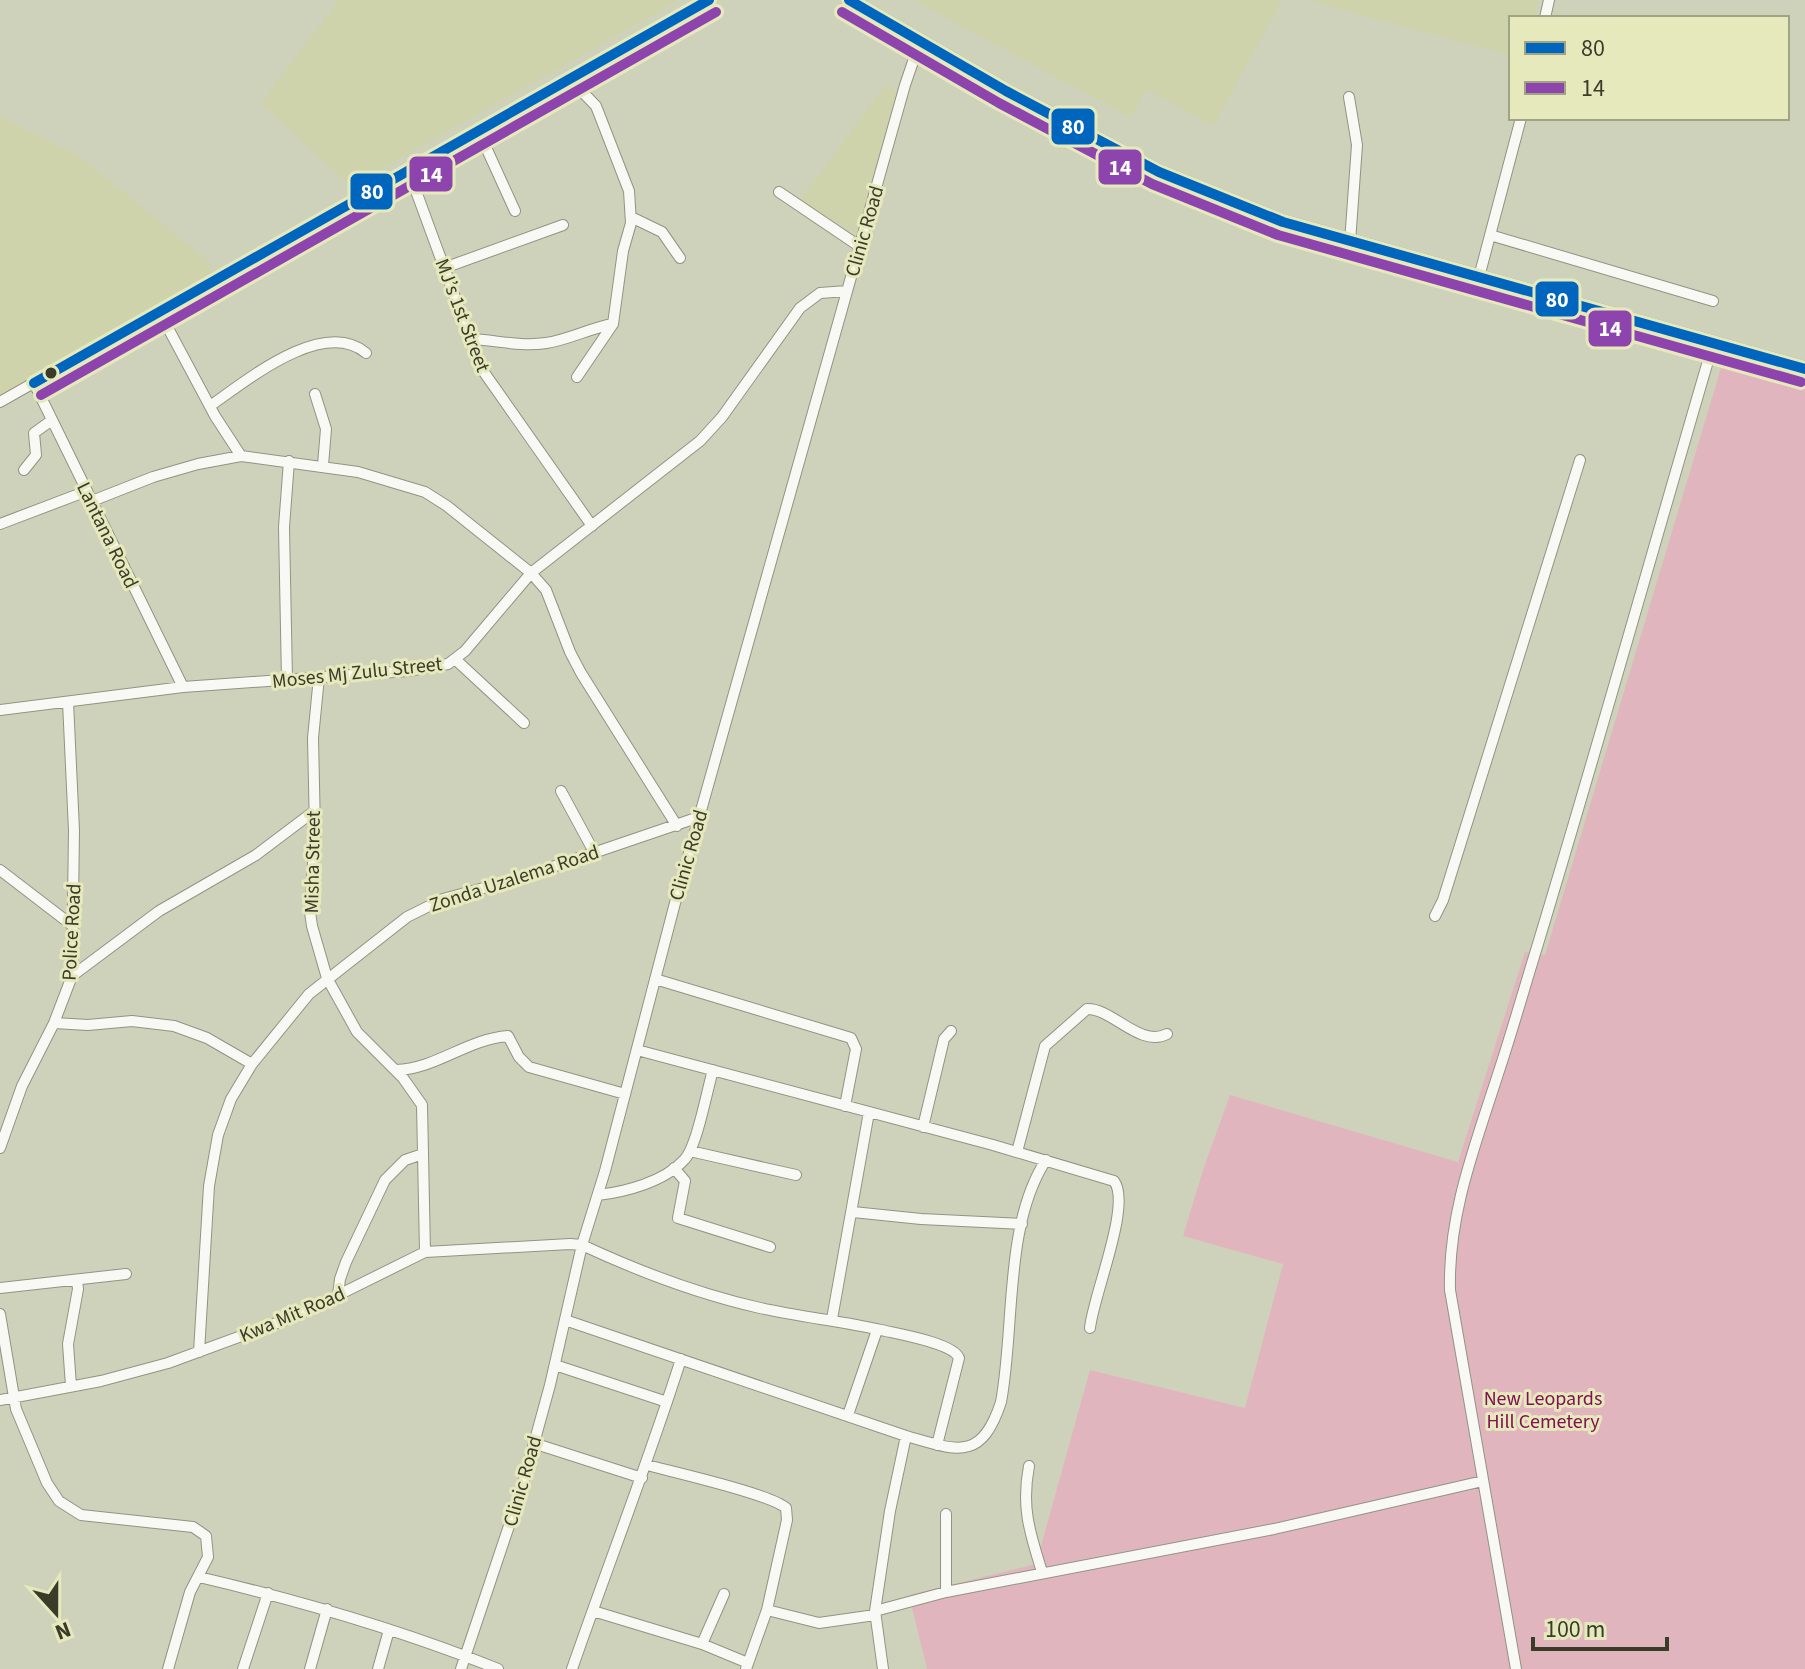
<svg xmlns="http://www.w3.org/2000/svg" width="1805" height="1669" font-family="'Source Sans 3',sans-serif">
	<rect width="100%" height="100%" fill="#cfd2ba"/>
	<path fill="#cfd3ac" d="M339,0h340l-329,187 -89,-84z
		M913,0h369l-69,126 -66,-37 -17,28z
		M1307,0h232l-5,18h-23v38z
		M886,84l12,8 -38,144 -61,-35z
		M0,116l78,39 134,109 -2,13 -210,122z"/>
	<path fill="#e1b5be" d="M1724,358l81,23v1288h-878l-18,-74 127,-31 54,-194 155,38 38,-144 -100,-28 21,-69 26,-72 228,67 67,-210 20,3z"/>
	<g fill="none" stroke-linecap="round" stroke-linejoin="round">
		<g stroke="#919481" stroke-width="12">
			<path id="minor" d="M1545,18l4,-18
				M1349,97l8,48 -7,97
				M479,132l36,79
				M409,172l72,196 111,158
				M779,192l80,54
				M631,217l31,15 18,26
				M1490,235l223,66
				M444,268l119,-43
				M1479,277l42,-159
				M160,313l55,103 26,40
				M470,339c26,1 50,8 76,4 22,-3 44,-15 67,-19l10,-73 8,-28 -2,-32 -33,-85 -26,-27
				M577,377l36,-53
				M34,383l149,304
				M315,394l11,35 -3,36
				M0,402l709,-402
				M210,406c36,-25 113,-89 156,-53
				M24,470l12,-15 -2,-22 18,-13
				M92,501l61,-24 45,-13 43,-8 117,16 67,20 22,14 84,67 15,17 24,62 11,21 96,153
				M0,524l87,-33
				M456,660l68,63
				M319,677l-6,61 2,92 -5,82 2,14 15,52 30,54 46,46 19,27 3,147
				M287,680l-3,-153 5,-66
				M0,710l183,-23 225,-16 40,-7 17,-13 66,-78 169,-132 22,-24 78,-109 20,-15 27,-2
				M561,791l33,61
				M0,870l73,56
				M1435,916l8,-16 137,-440
				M72,976l87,-65 97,-56 57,-43
				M655,979l196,59 5,11 -11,57
				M54,1023l34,2 44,-4 42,5 33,12 45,26
				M637,1050l356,95 121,36c18,23 -21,115 -24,147
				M396,1070c40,-1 71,-31 112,-34l11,21 10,10 96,27
				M923,1127l21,-88 7,-8
				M0,1148l22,-62 32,-63 18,-47 2,-146 -6,-128
				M690,1151l106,24
				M1017,1152l28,-106 42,-37c25,-1 53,39 80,25
				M674,1168l11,13 -7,37 92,29
				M598,1195c27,-3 66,-13 86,-35 13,-13 23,-70 29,-90
				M853,1212l68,7 101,5
				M0,1288l126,-14
				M338,1295l2,-16 6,-17 39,-82 20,-20 18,-6
				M0,1314l16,95 31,74 12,18 22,14 112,12 13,9 2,21 -18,35 -22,77
				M832,1319l37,-207
				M565,1320l341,116c50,14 75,27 95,-34 14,-75 3,-178 45,-242
				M199,1352l10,-166 9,-51 13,-36 21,-35 57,-70 98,-77 36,-18 74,-20 182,-62
				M555,1365l112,37
				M71,1386l-3,-42 10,-55 -1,-8
				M0,1400l101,-19 67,-18 128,-47 129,-64 145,-8 12,1c58,27 116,49 178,63 40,9 81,13 121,22 17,4 72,13 78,28l-22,87
				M848,1415l29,-85
				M533,1443l109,35
				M647,1465c26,7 124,29 139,43l1,12 -20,90 -21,59
				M1029,1466c-8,42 1,67 13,106
				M946,1514v78
				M199,1577c102,24 202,53 299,92
				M767,1610l52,13 56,-8
				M593,1611l109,33 46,19
				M875,1611l71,-19 328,-63 209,-48
				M702,1644l22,-50
				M243,1669l25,-76
				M310,1669l17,-60
				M378,1669l11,-39
				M461,1669l61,-182 28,-102 32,-140 23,-74 70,-268 230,-818 15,-44
				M572,1669c36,-104 76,-206 109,-310
				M883,1669l-8,-58 15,-100 16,-75
				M1516,1669l-66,-379c-2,-76 25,-144 48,-216 14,-42 26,-85 39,-127 61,-201 117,-402 176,-603"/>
		</g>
		<g stroke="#919481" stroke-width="16">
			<path id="major" d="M849,0l157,91 153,81 124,50 522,147"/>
		</g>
		<use href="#minor" stroke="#f8f8f5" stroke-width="10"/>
		<use href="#major" stroke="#f8f8f5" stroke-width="14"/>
		<g stroke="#e5e9bc" stroke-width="16">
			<path id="bus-1" d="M849,0l157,91 153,81 124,50 522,147
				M34,383l675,-383"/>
		</g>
		<g stroke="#e5e9bc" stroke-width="16">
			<path id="bus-2" d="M842,12l157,91 153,81 126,51 523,147
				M41,395l675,-383"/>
		</g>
		<use href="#bus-1" stroke="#0065bd" stroke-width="10"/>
		<use href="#bus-2" stroke="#8e44ad" stroke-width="10"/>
	</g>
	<circle fill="#3a3c2a" stroke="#e5e9bc" stroke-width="3" cx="51" cy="373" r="7"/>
	<g text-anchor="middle" stroke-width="6" stroke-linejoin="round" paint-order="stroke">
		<g font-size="20" fill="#3a3c2a" stroke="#e5e9bc">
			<text transform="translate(864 231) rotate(-74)" y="7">Clinic Road</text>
			<text transform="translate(463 315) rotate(69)" y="7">MJ’s 1st Street</text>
			<text transform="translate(108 535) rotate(64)" y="7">Lantana Road</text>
			<text transform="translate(357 672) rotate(-6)" y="7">Moses Mj Zulu Street</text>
			<text transform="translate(688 855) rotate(-74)" y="7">Clinic Road</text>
			<text transform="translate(312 862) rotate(-89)" y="7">Misha Street</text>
			<text transform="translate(514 878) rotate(-18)" y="7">Zonda Uzalema Road</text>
			<text transform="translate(71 932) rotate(-87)" y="7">Police Road</text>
			<text transform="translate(292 1314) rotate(-23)" y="7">Kwa Mit Road</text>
			<text transform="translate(522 1481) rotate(-74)" y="7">Clinic Road</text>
		</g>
		<g font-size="20" fill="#831053" stroke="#e5e9bc">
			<text x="1543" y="1405">New Leopards<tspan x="1543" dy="23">Hill Cemetery</tspan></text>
		</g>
	</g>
	<g stroke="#e5e9bc" stroke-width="3">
		<rect x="1050" y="107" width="46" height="39" rx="8" fill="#0065bd"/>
		<rect x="1097" y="148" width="46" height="38" rx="8" fill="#8e44ad"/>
		<rect x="408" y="155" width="46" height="38" rx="8" fill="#8e44ad"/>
		<rect x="349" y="172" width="45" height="39" rx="8" fill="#0065bd"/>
		<rect x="1534" y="280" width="46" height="38" rx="8" fill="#0065bd"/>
		<rect x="1587" y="309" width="46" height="39" rx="8" fill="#8e44ad"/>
	</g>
	<g font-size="22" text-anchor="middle" font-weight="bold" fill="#fff">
		<text x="1073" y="134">80</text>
		<text x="1120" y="175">14</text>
		<text x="431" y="182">14</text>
		<text x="372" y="199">80</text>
		<text x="1557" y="307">80</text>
		<text x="1610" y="336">14</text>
	</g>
	<rect x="1509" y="16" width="280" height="104" fill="#e5e9bc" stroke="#a1a482" stroke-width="2"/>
	<rect x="1525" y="42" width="40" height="12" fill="#0065bd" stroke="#a1a482" stroke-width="2"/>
	<text x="1581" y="56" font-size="24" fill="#3a3c2a">80</text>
	<rect x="1525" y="82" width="40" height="12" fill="#8e44ad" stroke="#a1a482" stroke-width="2"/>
	<text x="1581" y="96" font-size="24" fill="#3a3c2a">14</text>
	<g transform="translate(56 1613) rotate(159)" stroke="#e5e9bc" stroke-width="6" paint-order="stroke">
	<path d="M0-6L14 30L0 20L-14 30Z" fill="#3a3c2a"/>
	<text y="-12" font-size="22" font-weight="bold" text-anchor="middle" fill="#3a3c2a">N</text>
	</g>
	<path d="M1533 1637v12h134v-12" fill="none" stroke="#3a3c2a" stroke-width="4"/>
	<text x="1545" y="1637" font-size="24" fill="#3a3c2a" stroke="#e5e9bc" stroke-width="6" paint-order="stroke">100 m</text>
</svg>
